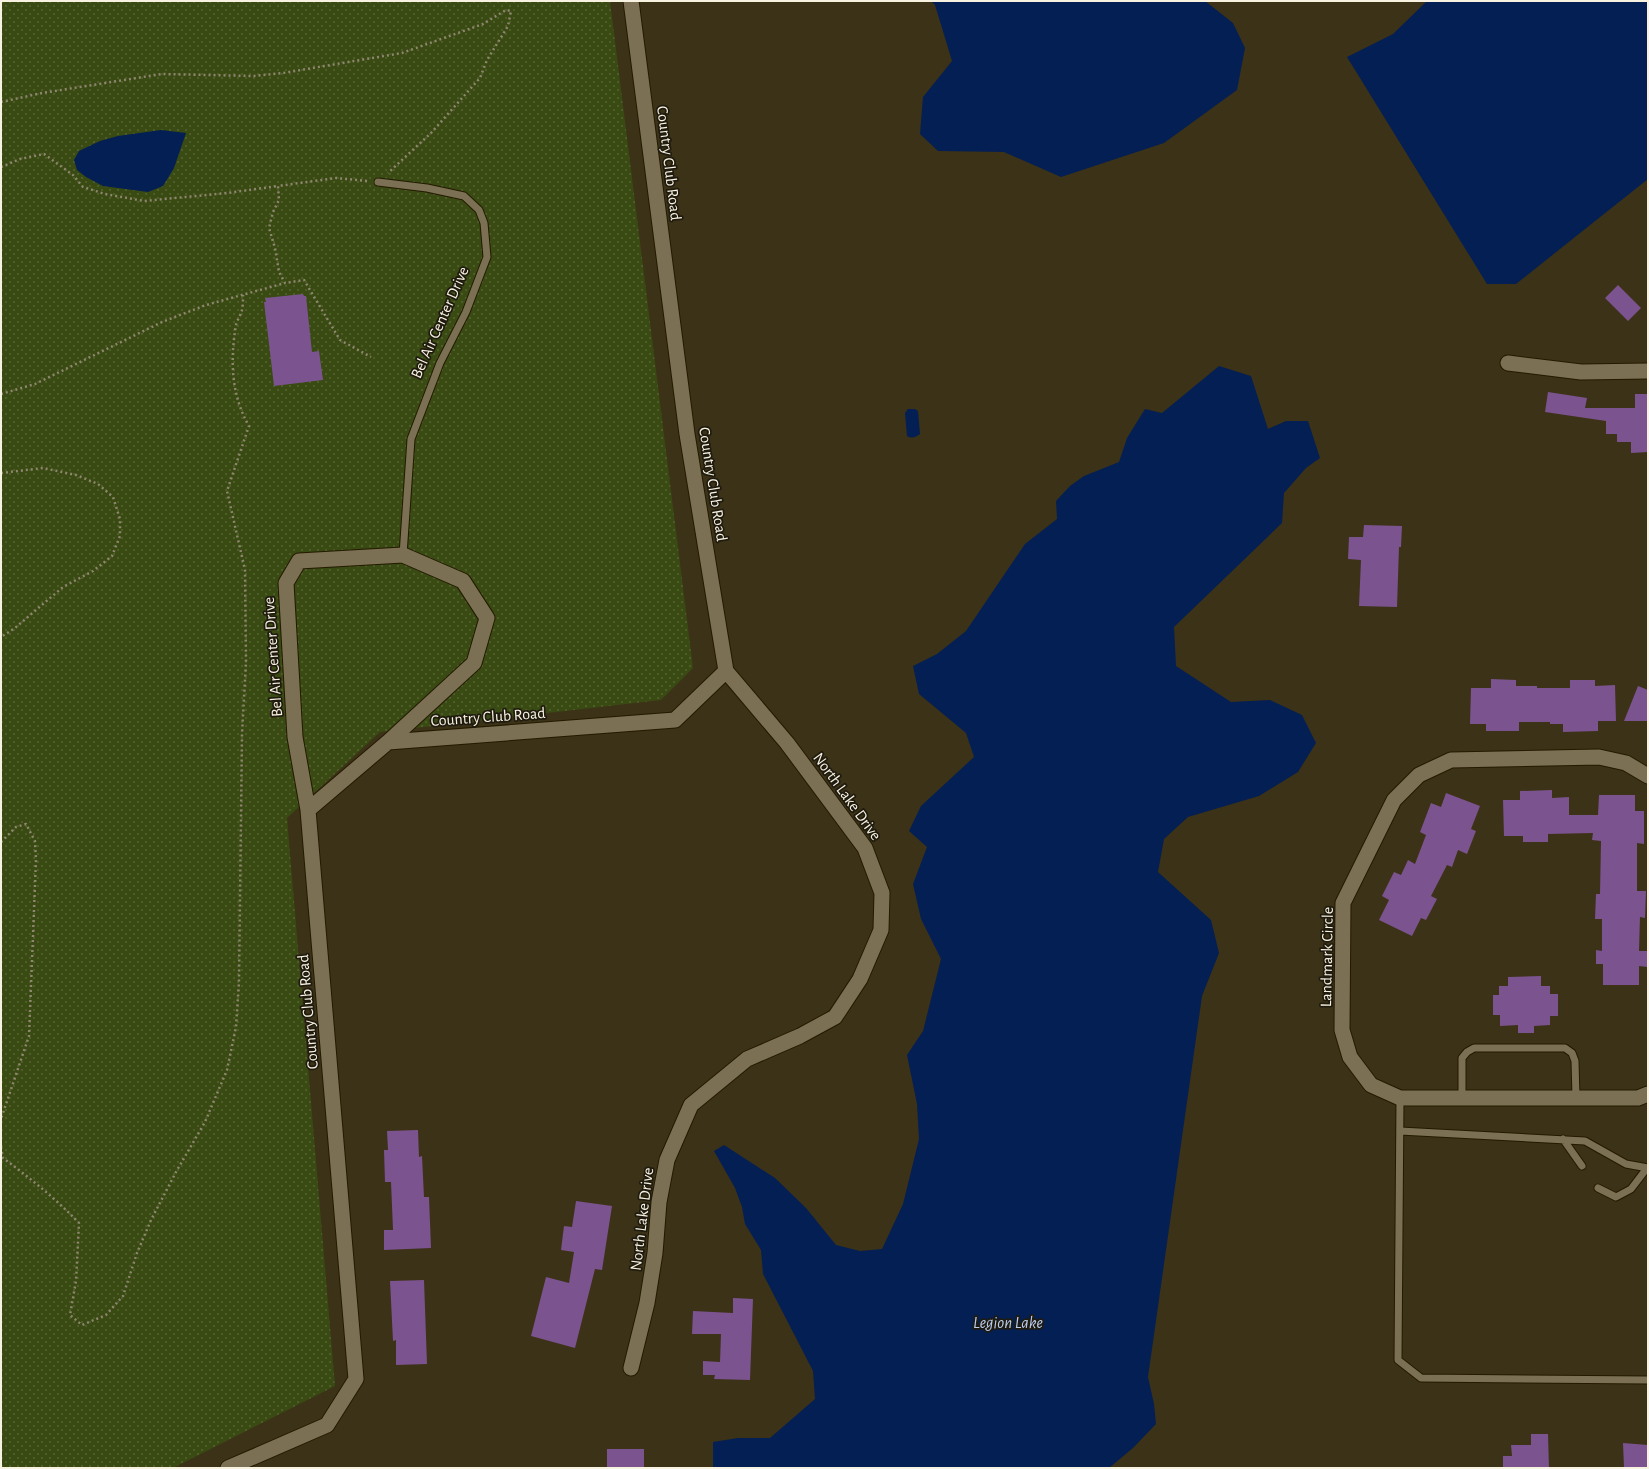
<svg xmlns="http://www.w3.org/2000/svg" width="1649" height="1469" font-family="'Alegreya Sans',sans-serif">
	<defs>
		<pattern id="grass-dots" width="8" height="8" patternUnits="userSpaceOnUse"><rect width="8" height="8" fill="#394a12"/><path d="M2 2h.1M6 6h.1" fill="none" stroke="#566534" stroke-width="1.8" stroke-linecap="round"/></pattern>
	</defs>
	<rect width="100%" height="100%" fill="#3c3217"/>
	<path fill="url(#grass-dots)" d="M1,1h609l83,667 -32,32 -281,32 -93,86 48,568 -162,82h-172z"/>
	<path fill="#041f54" d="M931,1h274l28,22 12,25 -8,42 -73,53 -103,34 -57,-25 -66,-1 -18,-17 3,-37 29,-36 -17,-56z
		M1427,1h221v178l-132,105h-29l-140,-227 46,-23z
		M161,130l25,3 -12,35 -11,18 -15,6 -45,-6 -17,-9 -9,-7 -3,-10 5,-9 21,-10 18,-5z
		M1219,366l32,10 17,53 18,-8h22l12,37 -14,10 -22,25 -2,30 -108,104 2,39 55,36 39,-2 32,15 14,28 -18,29 -39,24 -71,21 -24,22 -6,33 53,48 8,33 -17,43 -54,381 6,27 2,20 -23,24 -24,20h-396v-26l25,-4h32l45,-39 -2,-28 -50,-97 -2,-24 -16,-26 -3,-17 -7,-19 -21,-37 10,-6 51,33 31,30 30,37 24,6 22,-2 21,-45 16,-65 -2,-35 -10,-49 16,-24 18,-72 -20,-40 -8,-35 14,-37 -18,-16 12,-25 53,-49 -8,-24 -47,-39 -6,-28 24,-12 29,-23 59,-87 32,-25 -1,-18 14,-15 14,-10 35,-14 8,-24 18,-29 17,4z
		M908,409h7l3,2 2,23c-4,3 -8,5 -13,2l-2,-23z"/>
	<path fill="#7b538f" d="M1618,285l23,23 -13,13 -23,-23z
		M303,294l1,2h2l6,56 7,-1 4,29 -49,6 -10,-84h2l-1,-4z
		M1548,392l39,6 -2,10h50v-14h13v58l-17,1v-11h-14v-8h-11v-13l-61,-9z
		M1364,525l38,1 -1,21h-2l-2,60 -38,-1 2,-46 -13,-1 1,-22h14z
		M1491,679l25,1v6h21v2h33v-8h25v6l20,-1 1,36h-18v10l-35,1v-8h-13v-2h-31v9h-33v-7h-16l1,-36h20z
		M1638,686l10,4v31h-24z
		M1552,790v8l17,-1v18h29l1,-20h36v16h9v33l-7,-1v48h9l-1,27 -5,-1 -1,34h8v16l-8,-1v19h-36v-21h-7v-14l6,1v-32h-7l1,-25h4l1,-53 -9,-1 1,-7 -45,1v8h-25v-6h-19l-1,-36h17v-9z
		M1446,793l34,13 -9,23 5,2 -9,23 -9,-4 -6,17 -5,-2 -16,31 6,3 -11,21 -5,-2 -9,18 -33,-16 10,-20 -7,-4 12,-24 7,3 7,-15 7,4 11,-29 -6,-3 11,-29 10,4z
		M1541,976v10h9v8h8v22h-8v9l-16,1v7h-16v-8l-18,1v-11h-7v-20h6v-9h9v-9z
		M418,1130l1,27 3,-1 2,41h5l2,51 -47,2v-20h9l-2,-48h-6l-1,-32h4l-1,-19z
		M576,1201l36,5 -10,64 -7,-1 -20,79 -44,-12 15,-59 23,6 5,-31 -13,-2 3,-24 8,1z
		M424,1280l3,84 -31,1v-25l-3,1 -3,-60z
		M733,1298l20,1 -3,81 -36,-1 1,-4h-12v-14l17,1 1,-28h-29l1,-23 40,2z
		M1531,1434h17l1,34h-46v-12h9l-1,-11h20z
		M1623,1443l25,2v23h-24z
		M607,1449h37v19h-37z"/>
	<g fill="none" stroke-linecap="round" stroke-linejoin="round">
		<g stroke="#231a00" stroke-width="9">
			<path id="service" d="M378,182l49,6 37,8 15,14 5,13 3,34 -21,55 -26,51 -29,76 -8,116
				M1400,1098l-2,262 23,18 227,2
				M1462,1098v-40l5,-6 7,-4h91l7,5 3,8 1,37
				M1400,1131l185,10 41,23 22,4
				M1563,1139l19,27
				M1598,1188l18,9 15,-8 16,-21"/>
		</g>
		<g stroke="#231a00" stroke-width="17">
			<path id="minor" d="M631,1l56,433 39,237
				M1508,363l73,9 67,-1
				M1648,776l-22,-13 -27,-6 -148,3 -32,15 -25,25 -51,103 -1,127 8,27 21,28 29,13h238l10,-4
				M308,810l80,-68 287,-22 51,-49
				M631,1368l16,-65 8,-50 4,-51 8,-42 24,-55 56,-46 53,-23 35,-19 25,-38 21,-49 1,-37 -17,-45 -78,-105 -61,-72
				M228,1468l99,-43 29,-46 -48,-569 -13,-73 -9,-154 13,-22 104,-6 60,26 24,37 -13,45 -86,79"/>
		</g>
		<path stroke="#8f8670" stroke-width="2.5" stroke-dasharray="2 3" stroke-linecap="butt" d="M1,102l41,-9 120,-19 92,2 29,-3 119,-20 81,-29 23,-14 5,1 -3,15 -21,34 -7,18 -49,55 -43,40
			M1,167l19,-8 24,-5 29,21 10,12 22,7 39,7 83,-8 51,-7
			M367,181l-31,-3 -58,8 1,14 -6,12 -4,16 6,20 4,24 6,11 19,-3 36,60 31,17
			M1,394l34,-10 127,-62 44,-17 79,-22
			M1,473l42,-5 33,7 22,9 15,13 7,22v17l-8,20 -19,15 -30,16 -48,41 -14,9
			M1,842l15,-15 10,-3 9,17 1,19 -7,176 -28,83
			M1,1147l2,11c27,20 53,41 76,65l-3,58 -6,34 12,10 24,-10 17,-19 14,-43 14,-33 25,-48 29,-50 22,-52 9,-43 3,-45 3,-248 4,-72 -1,-92 -18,-79 22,-65c-18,-31 -19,-66 -13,-101 1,-5 5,-10 6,-15 1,-4 1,-10 1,-15"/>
		<use href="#service" stroke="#7b7053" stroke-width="7"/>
		<use href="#minor" stroke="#7b7053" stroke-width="15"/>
	</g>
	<g text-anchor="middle" stroke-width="3.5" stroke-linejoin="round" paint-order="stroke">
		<g font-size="16" fill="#f8f2e1" stroke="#1f1b0f">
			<text transform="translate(670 163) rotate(83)" y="6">Country Club Road</text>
			<text transform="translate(439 322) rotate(-66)" y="6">Bel Air Center Drive</text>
			<text transform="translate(714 484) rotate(81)" y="6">Country Club Road</text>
			<text transform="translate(272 657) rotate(-94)" y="6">Bel Air Center Drive</text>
			<text transform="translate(488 716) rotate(-4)" y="6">Country Club Road</text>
			<text transform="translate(848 796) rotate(54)" y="6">North Lake Drive</text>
			<text transform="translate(1326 957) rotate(-89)" y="6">Landmark Circle</text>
			<text transform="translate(307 1012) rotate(-95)" y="6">Country Club Road</text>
			<text transform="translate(641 1219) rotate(-83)" y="6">North Lake Drive</text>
		</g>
		<g font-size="17" font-style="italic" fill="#bacdf0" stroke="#1f1b0f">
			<text x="1008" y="1328">Legion Lake</text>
		</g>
	</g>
	<rect width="1649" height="1469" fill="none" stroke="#f8f2e1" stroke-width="4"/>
</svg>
